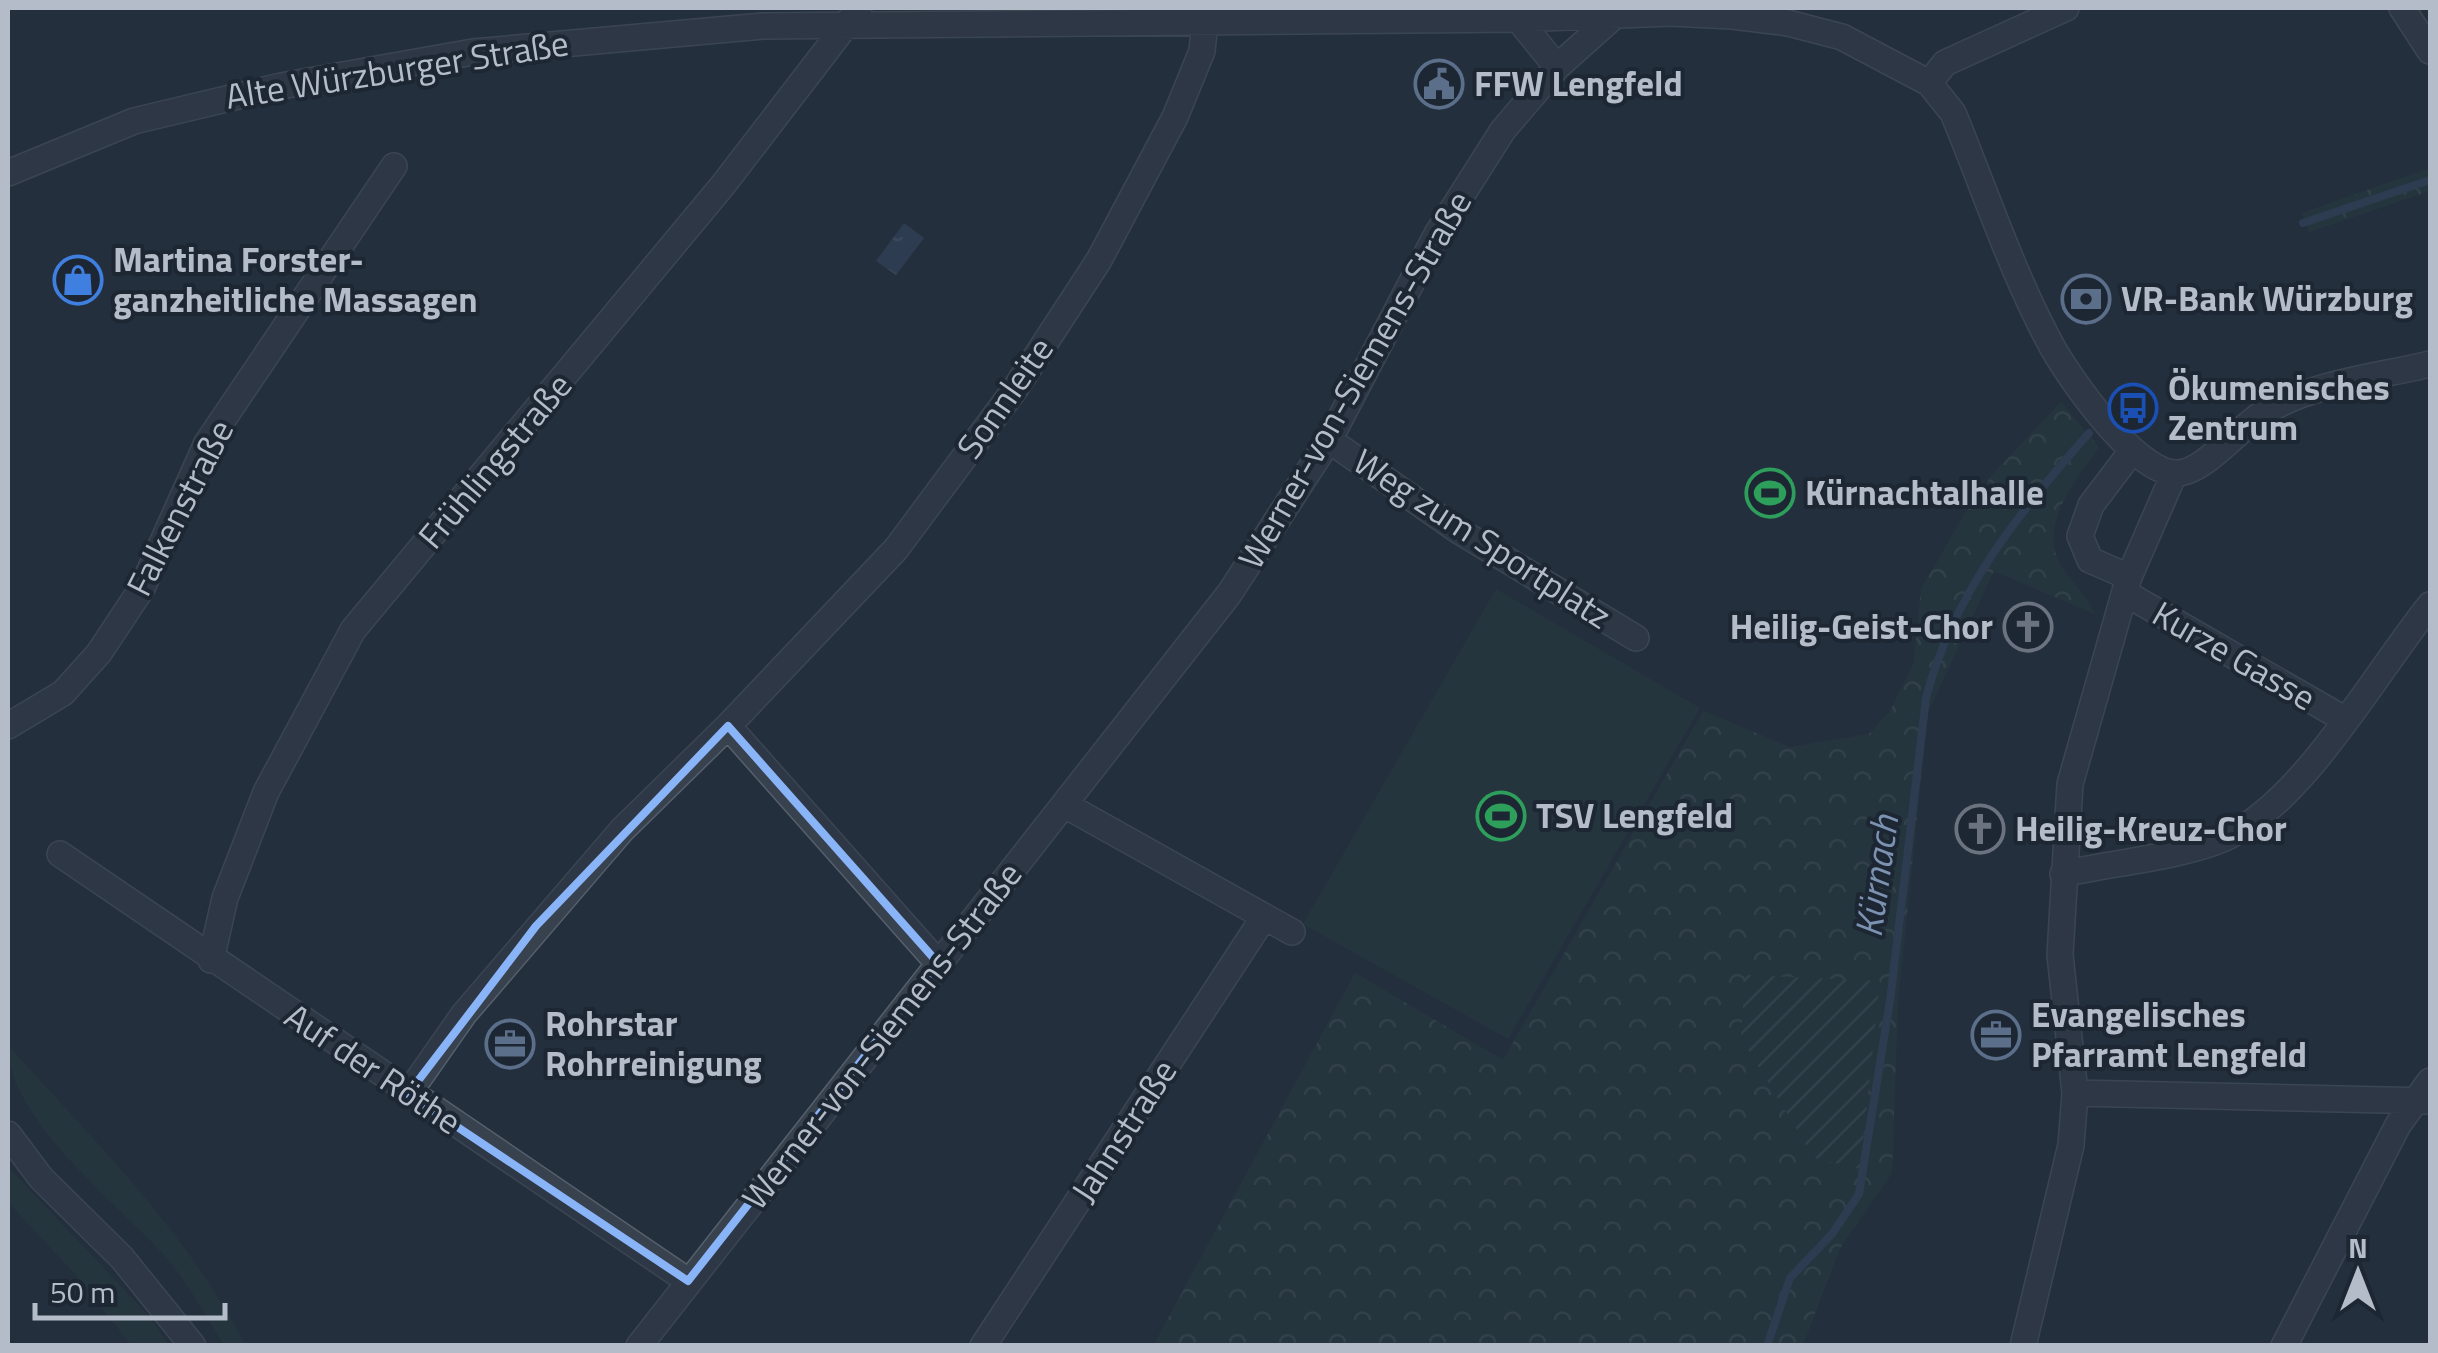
<svg xmlns="http://www.w3.org/2000/svg" width="2438" height="1353" font-family="'Titillium Web',sans-serif">
	<defs>
		<pattern id="forest-crowns" width="20" height="18" patternUnits="userSpaceOnUse" patternTransform="scale(2.5)"><rect width="20" height="18" fill="#263c3f"/><path d="M2 6a3 3 0 1 1 6 0M12 15a3 3 0 1 1 6 0" fill="none" stroke="#435659"/></pattern>
		<pattern id="garden-furrows" width="10" height="10" patternUnits="userSpaceOnUse" patternTransform="scale(2.5)"><rect width="10" height="10" fill="#263c3f"/><path d="M-1 1l2-2M0 10L10 0M9 11l2-2" fill="none" stroke="#435659"/></pattern>
		<pattern id="water-ripples" width="26" height="14" patternUnits="userSpaceOnUse" patternTransform="scale(2.5)"><rect width="26" height="14" fill="#394c67"/><path d="M2 4q2-2 4 0t4 0M15 11q2-2 4 0t4 0" fill="none" stroke="#53647b"/></pattern>
	</defs>
	<rect width="100%" height="100%" fill="#242f3e"/>
	<path fill="#263c3f" d="M1496,589l204,119 -192,331 -205,-115z
		M8,1045c84,94 180,187 237,300h-21c-19,-29 -36,-63 -59,-89 -47,-52 -158,-138 -157,-211z
		M8,1167l141,149 20,29h-38l-55,-70 -68,-73z"/>
	<path fill="url(#forest-crowns)" fill-rule="evenodd" d="M2430,168v23l-121,41 -7,-19z
		M2061,402l38,45c-23,33 -64,80 -36,122 11,16 23,27 32,45l-101,-43 -66,141 -30,289 -6,172 -52,75 -37,97 -650,1 202,-373 148,87 200,-349 87,36 79,-13 21,-23 24,-49 7,-73 43,-74 28,-40zM1746,975l114,193h-1l-45,-10 -73,-120z"/>
	<path fill="url(#garden-furrows)" d="M1745,975l135,6 -20,188 -46,-11 -73,-120z"/>
	<path fill="url(#water-ripples)" d="M904,223l20,15 -28,37 -20,-14z"/>
	<g fill="none" stroke-linecap="round" stroke-linejoin="round">
		<path stroke="#394c67" stroke-width="8" d="M2303,223l127,-43
			M1767,1346l23,-68 42,-44 27,-40 31,-193 36,-303c27,-104 93,-186 163,-265"/>
		<g stroke="#565f6c" stroke-width="28">
			<path id="minor" d="M2402,8l28,43
				M1518,19l39,48
				M1929,83l16,-20 121,-55
				M8,173l126,-52 147,-35 192,-34 290,-26 755,-7 153,-6 61,3 56,7 54,14 87,46 24,30c31,75 57,154 95,226 17,34 88,136 129,134 26,0 60,-43 85,-59 47,-31 115,-37 168,-50
				M1329,440l130,91 177,107
				M2129,577l-39,-17 -10,-24 11,-31 41,-54
				M2125,593l219,126
				M8,726l55,-33 36,-40 43,-65 65,-145 187,-277
				M728,726l210,237
				M1065,805l227,127
				M60,854l628,427
				M2063,874c47,-11 126,-18 166,-38 77,-38 147,-164 201,-231
				M211,960l14,-62 41,-106 87,-162 370,-445 136,-177
				M2075,1093l355,8
				M408,1094l56,-80 158,-184 106,-104 168,-177 119,-160 84,-129 76,-143 27,-66 3,-30
				M8,1134l33,44 81,80 71,88
				M639,1346l590,-752 100,-154 108,-206 66,-104 54,-63 56,-50
				M983,1346l281,-429
				M2023,1346l48,-201 4,-52 -15,-138 10,-171 59,-207 45,-103
				M2284,1346l114,-221 32,-44"/>
		</g>
		<use href="#minor" stroke="#38414e" stroke-width="25"/>
	</g>
	<path d="M0 0H2438V1353H0ZM728,726l210,237 -250,318 -280,-187 128,-168z" fill="#242f3e" fill-opacity=".55" fill-rule="evenodd"/>
	<path fill="none" stroke="#8ab4f8" stroke-width="8" stroke-linejoin="round" d="M728,726l210,237 -250,318 -280,-187 128,-168z"/>
	<defs>
		<g id="civic-ring" transform="scale(2.5)"><circle r="9.5" fill="#1d2633" stroke="#5c6f8a" stroke-width="1.5"/><path d="M-.6-6.5H3V-4.5H.6V-3L4-1V1h2V6H-6V1h2V-1L-.6-3ZM-1.2 2.5V6h2.4V2.5Z" fill="#5c6f8a"/></g>
		<g id="shop-ring" transform="scale(2.5)"><circle r="9.5" fill="#1d2633" stroke="#3f7fe0" stroke-width="1.5"/><path d="M-5-2.5h2.3a2.7 3.5 0 0 1 5.4 0H5L5.5 6h-11ZM-1.5-2.5h3a1.5 2.3 0 0 0-3 0Z" fill="#3f7fe0"/></g>
		<g id="bank-ring" transform="scale(2.5)"><circle r="9.5" fill="#1d2633" stroke="#5c6f8a" stroke-width="1.5"/><path d="M-6-4H6V4H-6ZM0-2.3a2.3 2.3 0 1 0 0 4.6a2.3 2.3 0 1 0 0-4.6Z" fill="#5c6f8a"/></g>
		<g id="bus-ring" transform="scale(2.5)"><circle r="9.5" fill="#1d2633" stroke="#1a4fb4" stroke-width="1.5"/><path d="M-5-6H5V4H4V6H2V4H-2V6H-4V4H-5ZM-3.5-4V0h7V-4ZM-3.5 1.2v1.5H-2V1.2ZM2 1.2v1.5H3.5V1.2Z" fill="#1a4fb4"/></g>
		<g id="stadium-ring" transform="scale(2.5)"><circle r="9.5" fill="#1d2633" stroke="#2e9e5b" stroke-width="1.5"/><path d="M0-5a6.5 5 0 1 0 0 10a6.5 5 0 1 0 0-10ZM-3.5-1.8h7v3.6h-7Z" fill="#2e9e5b"/></g>
		<g id="church-ring" transform="scale(2.5)"><circle r="9.5" fill="#1d2633" stroke="#6b7280" stroke-width="1.5"/><path d="M-1.2-6h2.4v3.5h3.3v2.4h-3.3V6h-2.4V-.1h-3.3v-2.4h3.3Z" fill="#6b7280"/></g>
		<g id="office-ring" transform="scale(2.5)"><circle r="9.5" fill="#1d2633" stroke="#5c6f8a" stroke-width="1.5"/><path d="M-6-3h4V-5.5h4V-3h4V5H-6ZM-1-4.5V-3h2v-1.5ZM-6 0V1H6V0Z" fill="#5c6f8a"/></g>
	</defs>
	<g fill-rule="evenodd">
		<use href="#civic-ring" x="1439" y="84"/>
		<use href="#shop-ring" x="78" y="280"/>
		<use href="#bank-ring" x="2086" y="299"/>
		<use href="#bus-ring" x="2133" y="408"/>
		<use href="#stadium-ring" x="1770" y="493"/>
		<use href="#church-ring" x="2028" y="627"/>
		<use href="#stadium-ring" x="1501" y="816"/>
		<use href="#church-ring" x="1980" y="829"/>
		<use href="#office-ring" x="1996" y="1035"/>
		<use href="#office-ring" x="510" y="1044"/>
	</g>
	<g text-anchor="middle" stroke-width="8" stroke-linejoin="round" paint-order="stroke">
		<g font-size="35" fill="#b4bcc9" stroke="#1d2633">
			<text transform="translate(397 70) rotate(-9)" y="12">Alte Würzburger Straße</text>
			<text transform="translate(1355 380) rotate(-60)" y="12">Werner-von-Siemens-Straße</text>
			<text transform="translate(1005 398) rotate(-55)" y="12">Sonnleite</text>
			<text transform="translate(495 461) rotate(-50)" y="12">Frühlingstraße</text>
			<text transform="translate(180 508) rotate(-63)" y="12">Falkenstraße</text>
			<text transform="translate(1482 539) rotate(33)" y="12">Weg zum Sportplatz</text>
			<text transform="translate(2234 656) rotate(30)" y="12">Kurze Gasse</text>
			<text transform="translate(882 1036) rotate(-52)" y="12">Werner-von-Siemens-Straße</text>
			<text transform="translate(373 1069) rotate(34)" y="12">Auf der Röthe</text>
			<text transform="translate(1124 1131) rotate(-57)" y="12">Jahnstraße</text>
		</g>
		<g font-size="35" font-weight="bold" fill="#b4bcc9" stroke="#1d2633" text-anchor="start">
			<text x="1474" y="96">FFW Lengfeld</text>
			<text x="113" y="272">Martina Forster-<tspan x="113" dy="40">ganzheitliche Massagen</tspan></text>
			<text x="2121" y="311">VR-Bank Würzburg</text>
			<text x="2168" y="400">Ökumenisches<tspan x="2168" dy="40">Zentrum</tspan></text>
			<text x="1805" y="505">Kürnachtalhalle</text>
			<text x="1993" y="639" text-anchor="end">Heilig-Geist-Chor</text>
			<text x="1536" y="828">TSV Lengfeld</text>
			<text x="2015" y="841">Heilig-Kreuz-Chor</text>
			<text x="2031" y="1027">Evangelisches<tspan x="2031" dy="40">Pfarramt Lengfeld</tspan></text>
			<text x="545" y="1036">Rohrstar<tspan x="545" dy="40">Rohrreinigung</tspan></text>
		</g>
		<g font-size="38" font-style="italic" fill="#7c92b1" stroke="#1d2633">
			<text transform="translate(1877 876) rotate(-82)" y="13">Kürnach</text>
		</g>
	</g>
	<rect width="2438" height="1353" fill="none" stroke="#b4bcc9" stroke-width="20"/>
	<g transform="translate(2358 1273)" stroke="#1d2633" stroke-width="8" paint-order="stroke">
	<path d="M0-8L18 38L0 25L-18 38Z" fill="#b4bcc9"/>
	<text y="-15" font-size="28" font-weight="bold" text-anchor="middle" fill="#b4bcc9">N</text>
	</g>
	<path d="M35 1303v15h190v-15" fill="none" stroke="#b4bcc9" stroke-width="5"/>
	<text x="50" y="1303" font-size="30" fill="#b4bcc9" stroke="#1d2633" stroke-width="8" paint-order="stroke">50 m</text>
</svg>
